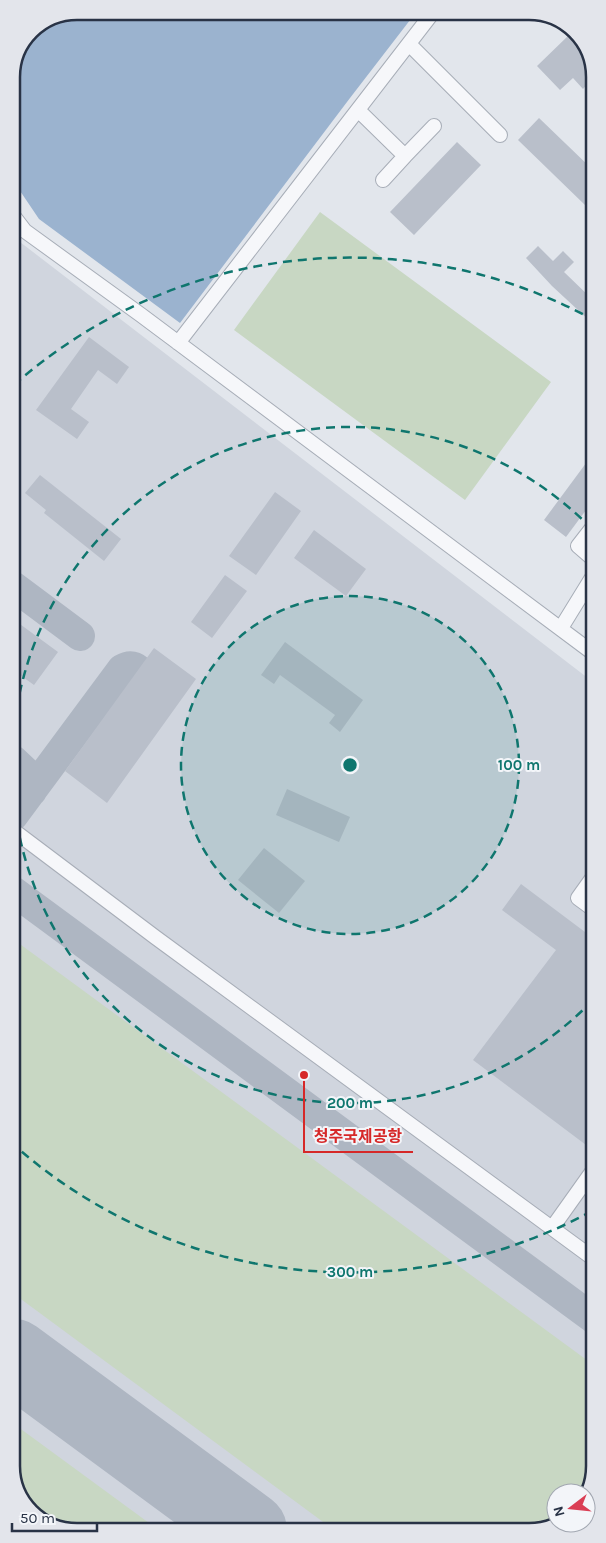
<svg xmlns="http://www.w3.org/2000/svg" width="606" height="1543" font-family="Karla,'Noto Sans KR',sans-serif">
	<rect width="100%" height="100%" fill="#e2e6ec"/>
	<path fill="#d0d5de" d="M12,227l8,15 573,440 2,785 -9,26h-30v30h2l-8,5 -478,4 -35,-14 -22,-31z"/>
	<path fill="#c8d7c3" d="M320,212l231,170 -86,118 -231,-170z
		M13,939l582,427v101l-9,26h-30v30h2l-8,5 -216,2 -320,-236z
		M14,1424l146,107 -88,1 -35,-14 -22,-31z"/>
	<path fill="#9bb3cf" d="M77,11h340l-67,87 -170,225 -141,-104 -27,-40 -1,-106 20,-43z"/>
	<g fill="none" stroke-linecap="round" stroke-linejoin="round">
		<path stroke="#aeb6c2" stroke-width="30" d="M13,586l67,50
			M13,760l16,15 3,16
			M13,816l109,-147c7,-4 11,-4 17,1
			M13,891l581,428"/>
		<path stroke="#aeb6c2" stroke-width="76" d="M14,1357l235,173"/>
	</g>
	<path fill="#b9bfca" d="M569,35l14,14 2,-2 6,9v24l-8,9 -10,-11 -13,12 -23,-24z
		M539,118l53,51v31l-6,6 -68,-66z
		M457,142l24,23 -67,70 -24,-23z
		M538,246l15,15 10,-10 11,11 -10,10 28,27v24l-40,-37 -26,-28z
		M89,337l40,30 -12,17 -19,-14 -27,39 18,13 -12,17 -41,-29z
		M592,455v47l-26,35 -22,-17z
		M40,475l81,64 -17,22 -60,-48 2,-3 -21,-17z
		M275,492l26,19 -45,64 -27,-19z
		M314,530l52,39 -20,27 -52,-38z
		M225,575l22,16 -35,47 -21,-16z
		M13,619l45,33 -24,33 -21,-15z
		M285,642l78,58 -23,32 -11,-9 6,-8 -55,-40 -6,9 -13,-9z
		M154,648l42,31 -89,124 -42,-32z
		M287,789l63,28 -11,25 -63,-27z
		M264,848l41,33 -26,32 -41,-33z
		M521,884l72,54 1,213 -121,-91 83,-110 -54,-40z"/>
	<g fill="none" stroke-linecap="round" stroke-linejoin="round">
		<g stroke="#a7adb7" stroke-width="16">
			<path id="minor" d="M409,44l91,91
				M358,110l47,46 -22,24
				M405,156l29,-30
				M12,214l13,17 116,84 452,338
				M178,343l256,-332
				M592,528l-14,18 15,13
				M561,628l32,-52
				M13,830l142,107 439,322
				M593,877l-15,21 15,11
				M552,1228l42,-59"/>
		</g>
		<use href="#minor" stroke="#f6f7fa" stroke-width="14"/>
	</g>
	<circle cx="350" cy="765" r="169" fill="#0f766e" fill-opacity=".12"/>
	<g fill="none" stroke="#0f766e" stroke-width="2.5" stroke-dasharray="9 6">
		<circle cx="350" cy="765" r="169"/>
		<path d="M593 1000A338 338 0 0 1 13 792M13 738A338 338 0 0 1 591 528"/>
		<path d="M592 1211A507 507 0 0 1 14 1145M14 385A507 507 0 0 1 592 319"/>
	</g>
	<path d="M0 0H606V1543H0ZM77 20H529A57 57 0 0 1 586 77V1466A57 57 0 0 1 529 1523H77A57 57 0 0 1 20 1466V77A57 57 0 0 1 77 20Z" fill="#e3e5eb" fill-rule="evenodd"/>
	<path fill="none" stroke="#293346" stroke-width="2.5" d="M77 20H529A57 57 0 0 1 586 77V1466A57 57 0 0 1 529 1523H77A57 57 0 0 1 20 1466V77A57 57 0 0 1 77 20Z"/>
	<circle cx="350" cy="765" r="8" fill="#0f766e" stroke="#f3f5f9" stroke-width="2.5"/>
	<g font-size="15" text-anchor="middle" font-weight="bold" fill="#0f766e" stroke="#f3f5f9" stroke-width="4" stroke-linejoin="round" paint-order="stroke">
		<text x="519" y="770">100 m</text>
		<text x="350" y="1108">200 m</text>
		<text x="350" y="1277">300 m</text>
	</g>
	<path fill="none" stroke="#d62828" stroke-width="2" d="M304 1075L304 1152H413"/>
	<circle fill="#d62828" stroke="#f3f5f9" stroke-width="2" cx="304" cy="1075" r="5"/>
	<g font-size="16" text-anchor="middle" font-weight="bold" fill="#d62828" stroke="#f3f5f9" stroke-width="4" stroke-linejoin="round" paint-order="stroke">
		<text x="358" y="1142">청주국제공항</text>
	</g>
	<g transform="translate(571 1508) rotate(254)"><circle r="24" fill="#f3f5f9" stroke="#a2a7b1"/>
	<path d="M0-4L9 19L0 12L-9 19Z" fill="#da3e54"/>
	<text y="-8" font-size="14" font-weight="bold" text-anchor="middle" fill="#293346">N</text>
	</g>
	<path d="M12 1523v8h85v-8" fill="none" stroke="#293346" stroke-width="2.5"/>
	<text x="20" y="1523" font-size="15" fill="#293346" stroke="#f3f5f9" stroke-width="4" paint-order="stroke">50 m</text>
</svg>
